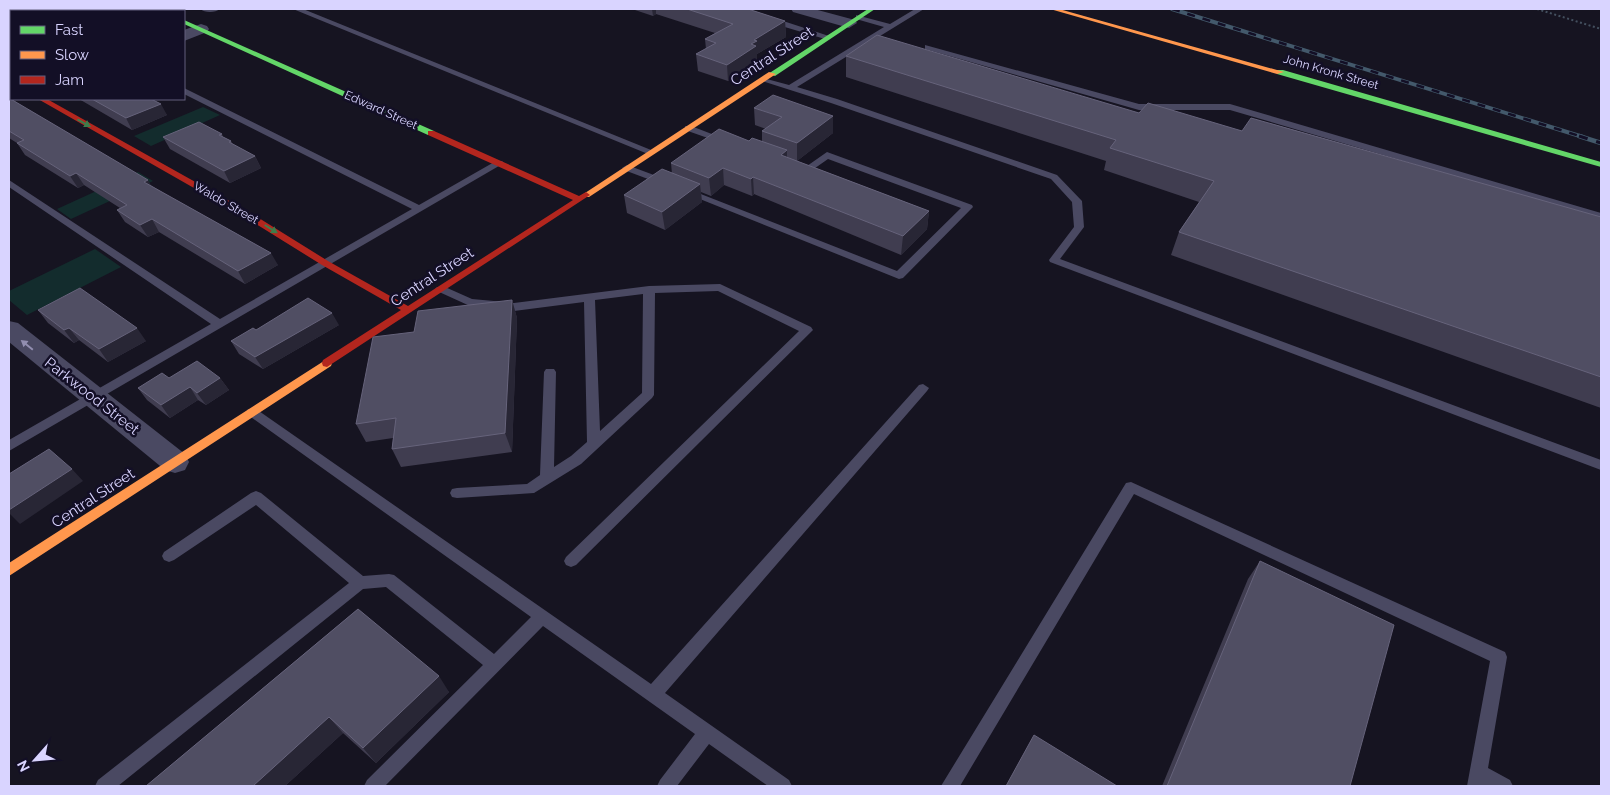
<svg xmlns="http://www.w3.org/2000/svg" width="1610" height="795" font-family="Raleway,sans-serif">
	<rect width="100%" height="100%" fill="#161421"/>
	<path fill="#132c2d" d="M203,107l17,8 -69,31 -17,-10z
		M138,172l15,9 -82,38 -14,-10z
		M95,249l26,18 -94,48 -18,-15v-9z"/>
	<g fill="none" stroke-linecap="round" stroke-linejoin="round">
		<path stroke="#44505f" stroke-width="2" stroke-dasharray="2 2.5" stroke-linecap="butt" d="M1537,9l64,20"/>
		<path fill="#4a4962" fill-rule="evenodd" d="M18,9h10l3,2h-10z
			M200,9h20c-5,4 -15,4 -20,0z
			M293,9h10l353,143 -2,2h-6z
			M915,9h9l-127,78 40,12 220,76 25,26 2,26 -24,32 541,201v10l-551,-208 -1,-2 25,-33 -2,-25 -21,-23 -220,-76 -72,-23 4,-2 26,7 95,-58 -28,-8v-4l34,9z
			M768,18h6l58,19 -7,2 -57,-17z
			M925,45l214,59h91l371,109v6l-371,-109h-91l-214,-61z
			M184,88l235,117 77,-44h6l2,2 -495,288v-11l202,-116 -202,-137v-7l211,139 192,-110 -228,-115z
			M685,126h6l39,15 -8,2 -37,-13z
			M827,152l145,53 1,2 -70,71 -4,1 -219,-88 2,-2h6l209,82 64,-63 -133,-49 -20,14 -15,-7 5,-3 9,3z
			M627,165l43,16 2,2 -5,3 -3,-1 -40,-15 -2,-2z
			M720,284l91,43 2,3 -237,235 -5,2 -5,-2 -2,-4 2,-4 233,-226 -81,-40 -63,2 -1,102 -2,3 -71,66 -47,29 -77,5 -5,-1 -2,-4 2,-4 5,-1 70,-4 13,-9 4,-103 2,-3h8l2,3 -2,95 17,-11 16,-14 -3,-140 -70,9 -44,-5 -33,-15 -2,-2 2,-2h8l27,12 42,4 135,-17zM643,294l-1,99 -42,38 -5,-131z
			M923,384l6,4 -2,3 -262,302 124,87 3,6h-24l-59,-42 -32,42h-20l3,-6 35,-46 -152,-108 -158,160h-21l3,-6 116,-115 -97,-78 -23,2 -245,197h-23l3,-6 251,-197 -93,-78 -82,55 -5,2 -5,-2 -2,-4 2,-4 87,-59 5,-2 5,2 102,83 26,-2 5,1 100,79 37,-37 -283,-202 -2,-3 2,-3h8l395,275 268,-299z
			M1131,482l374,170 2,5 -19,111 22,12 3,6h-46l23,-125 -356,-167 -174,292h-19l185,-303z"/>
		<path fill="#4a4962" fill-rule="evenodd" d="M148,9h19l2,2h-20z
			M791,9h23l41,11 2,3 -8,5 -56,-16z
			M201,24l6,2 2,3 -2,3 -23,9v-11z
			M9,75h2v11h-2z
			M9,321l9,2 167,131 4,8 -4,8 -10,3 -10,-3 -156,-128z"/>
		<path fill="#63d668" fill-rule="evenodd" d="M868,9h7l-100,67 -7,-2z
			M184,20l250,111 1,2 -7,2 -244,-111z
			M1277,70h6l318,92v5l-324,-93z"/>
		<path fill="#ff974d" fill-rule="evenodd" d="M1050,9h9l225,63 -7,2z
			M769,72l7,2 -187,123h-6l-1,-2z
			M327,359l4,1 1,3 -1,3 -322,210v-13z"/>
		<path fill="#b3261e" fill-rule="evenodd" d="M38,99h9l202,113 79,49 80,45 165,-106 -145,-65v-4h6l145,65 7,-4 4,3 -263,172 -4,-1 -1,-3 1,-3 78,-50 -79,-45 -79,-49z"/>
		<g stroke="#43596b" stroke-width="4">
			<path id="rail-far1" d="M1172,9l411,128"/>
		</g>
		<g stroke="#43596b" stroke-width="4.5">
			<path id="rail" d="M1579,136l22,7"/>
		</g>
		<use href="#rail-far1" stroke="#130f26" stroke-width="2.5" stroke-dasharray="8" stroke-linecap="butt"/>
		<use href="#rail" stroke="#130f26" stroke-width="3" stroke-dasharray="9" stroke-linecap="butt"/>
	</g>
	<path fill="#403d50" d="M632,9h116l37,12 1,16 -29,17v8l-29,19 -30,-10 -2,-17 10,-5 -1,-10 10,-6 -59,-19 -3,2z
		M846,56l293,57 103,18 359,86v191l-430,-153 8,-23 20,-30 -95,-32 2,-9 -260,-84z
		M9,98l143,88 126,79 -33,19 -86,-52 -11,5 -23,-15 -8,-12 3,-2 -36,-23 -6,3 -53,-33 -8,-12 -8,-5z
		M79,99h72l16,16 -35,15z
		M754,108l79,25 -36,28 132,50 -2,18 -26,26 -147,-61 -2,2 -28,-11 -13,11 -10,-4 1,10 -37,28 -38,-17 -3,-18 48,-21 -1,-11 78,-22 13,1v-11l4,-2 -11,-4z
		M222,134l1,3 8,4 2,4 22,11 6,12 -31,15 -60,-34 -7,-12z
		M512,300l5,18 -5,134 -111,15 -9,-18 1,-11 -27,4 -10,-18 58,-92z
		M38,310l108,31 -38,21 -29,-22 -5,3 -26,-20z
		M339,325l-76,44 -24,-15 -8,-13 25,-11z
		M169,378h51l9,12 -23,15 -8,-5 -28,18 -23,-18 -9,-12z
		M1260,561l90,225h-188l86,-207z
		M358,609l91,83 -73,71 -33,-30 -58,53h-139z"/>
	<path fill="#282635" d="M652,9h4v5l-3,2z
		M785,21l1,16 -29,17v8l-29,19 -1,-16 24,-21 3,-4z
		M161,104l6,11 -35,15 -6,-12z
		M833,116v17l-36,28v-18z
		M787,150v18l-6,-13z
		M255,156l6,12 -31,15 -6,-12z
		M723,168l1,17 -13,11 -2,-18z
		M76,173l8,12 -6,3 -8,-12z
		M753,177l1,17 -2,2 -1,-17z
		M148,180l7,12 -11,-10z
		M700,184l2,18 -37,28 -3,-18z
		M929,211l-2,18 -26,26 2,-19z
		M152,219l7,13 -11,5 -8,-12z
		M271,253l7,12 -33,19 -7,-13z
		M512,300l5,18 -5,134 -7,-19z
		M332,313l7,12 -76,44 -8,-12z
		M69,328l10,12 -5,3 -10,-13z
		M137,328l9,13 -38,21 -9,-13z
		M220,378l9,12 -23,15 -9,-12z
		M190,387l8,13 -28,18 -9,-13z
		M72,469l11,12 -63,43 -11,-11v-3z
		M439,676l10,16 -73,71 -13,-15z
		M329,717l14,16 -58,53h-32z"/>
	<path fill="#504e63" stroke="#66637b" d="M687,9h61l37,12 -31,19 3,1 -6,3 5,2 -29,19 -31,-11 20,-11 -11,-4 28,-15z
		M877,35l262,78 9,-10 94,28 9,-13 350,99v160l-422,-145 35,-51 -104,-33 6,-8 -270,-84z
		M773,95l60,21 -36,27 -35,-12 20,-14 -28,-9z
		M9,98l139,82 -4,2 127,71 -33,18 -86,-52 -12,6 -23,-15 10,-5 -51,-32 -6,3 -53,-33 7,-3 -15,-9z
		M92,99h59l10,5 -35,14z
		M199,122l23,12 -3,1 12,6 -2,1 26,14 -31,15 -61,-34z
		M719,129l30,12 3,-3 35,12 -6,5 148,56 -26,25 -150,-59 -2,2 -28,-11 -14,10 -38,-15z
		M662,169l38,15 -38,28 -38,-17z
		M80,288l57,40 -38,21 -30,-21 -5,2 -26,-20z
		M308,298l24,15 -77,44 -24,-16 22,-13 3,2z
		M512,300l-7,133 -113,16 4,-31 -40,6 17,-87 41,-5 4,-21z
		M197,361l23,17 -23,15 -7,-6 -29,18 -23,-17 24,-15 7,5z
		M49,449l23,20 -63,41v-36z
		M1260,561l134,64 -44,161h-183z
		M358,609l81,67 -76,72 -34,-31 -76,69h-107z
		M1034,735l83,51h-111z"/>
	<defs><path id="oneway-solid" d="M-6-.8H1V-3.2L6.5 0L1 3.2V.8H-6Z" transform="scale(1.25)"/></defs>
	<g fill="#3f7c4a">
		<use href="#oneway-solid" transform="translate(84 123) rotate(29)"/>
		<use href="#oneway-solid" transform="translate(271 229) rotate(32)"/>
	</g>
	<use fill="#928eb0" href="#oneway-solid" transform="translate(27 345) rotate(-141)"/>
	<g text-anchor="middle" stroke-width="5" stroke-linejoin="round" paint-order="stroke">
		<g font-size="12" fill="#d9d4ff" stroke="#130f26">
			<text transform="translate(1331 72) rotate(16)" y="4">John Kronk Street</text>
			<text transform="translate(381 110) rotate(24)" y="4">Edward Street</text>
			<text transform="translate(226 203) rotate(30)" y="4">Waldo Street</text>
		</g>
		<g font-size="15" fill="#d9d4ff" stroke="#130f26">
			<text transform="translate(772 56) rotate(-33)" y="5">Central Street</text>
			<text transform="translate(432 277) rotate(-33)" y="5">Central Street</text>
			<text transform="translate(92 396) rotate(38)" y="5">Parkwood Street</text>
			<text transform="translate(93 498) rotate(-33)" y="5">Central Street</text>
		</g>
	</g>
	<rect width="1610" height="795" fill="none" stroke="#d9d4ff" stroke-width="20"/>
	<rect x="10" y="10" width="175" height="90" fill="#130f26" stroke="#625e7d"/>
	<rect x="20" y="26" width="25" height="8" fill="#63d668" stroke="#625e7d"/>
	<text x="55" y="35" font-size="15" fill="#d9d4ff">Fast</text>
	<rect x="20" y="51" width="25" height="8" fill="#ff974d" stroke="#625e7d"/>
	<text x="55" y="60" font-size="15" fill="#d9d4ff">Slow</text>
	<rect x="20" y="76" width="25" height="8" fill="#b3261e" stroke="#625e7d"/>
	<text x="55" y="85" font-size="15" fill="#d9d4ff">Jam</text>
	<g transform="translate(35 760) rotate(243)" stroke="#130f26" stroke-width="4" paint-order="stroke">
	<path d="M0-4L9 19L0 12L-9 19Z" fill="#d9d4ff"/>
	<text y="-8" font-size="14" font-weight="bold" text-anchor="middle" fill="#d9d4ff">N</text>
	</g>
</svg>
